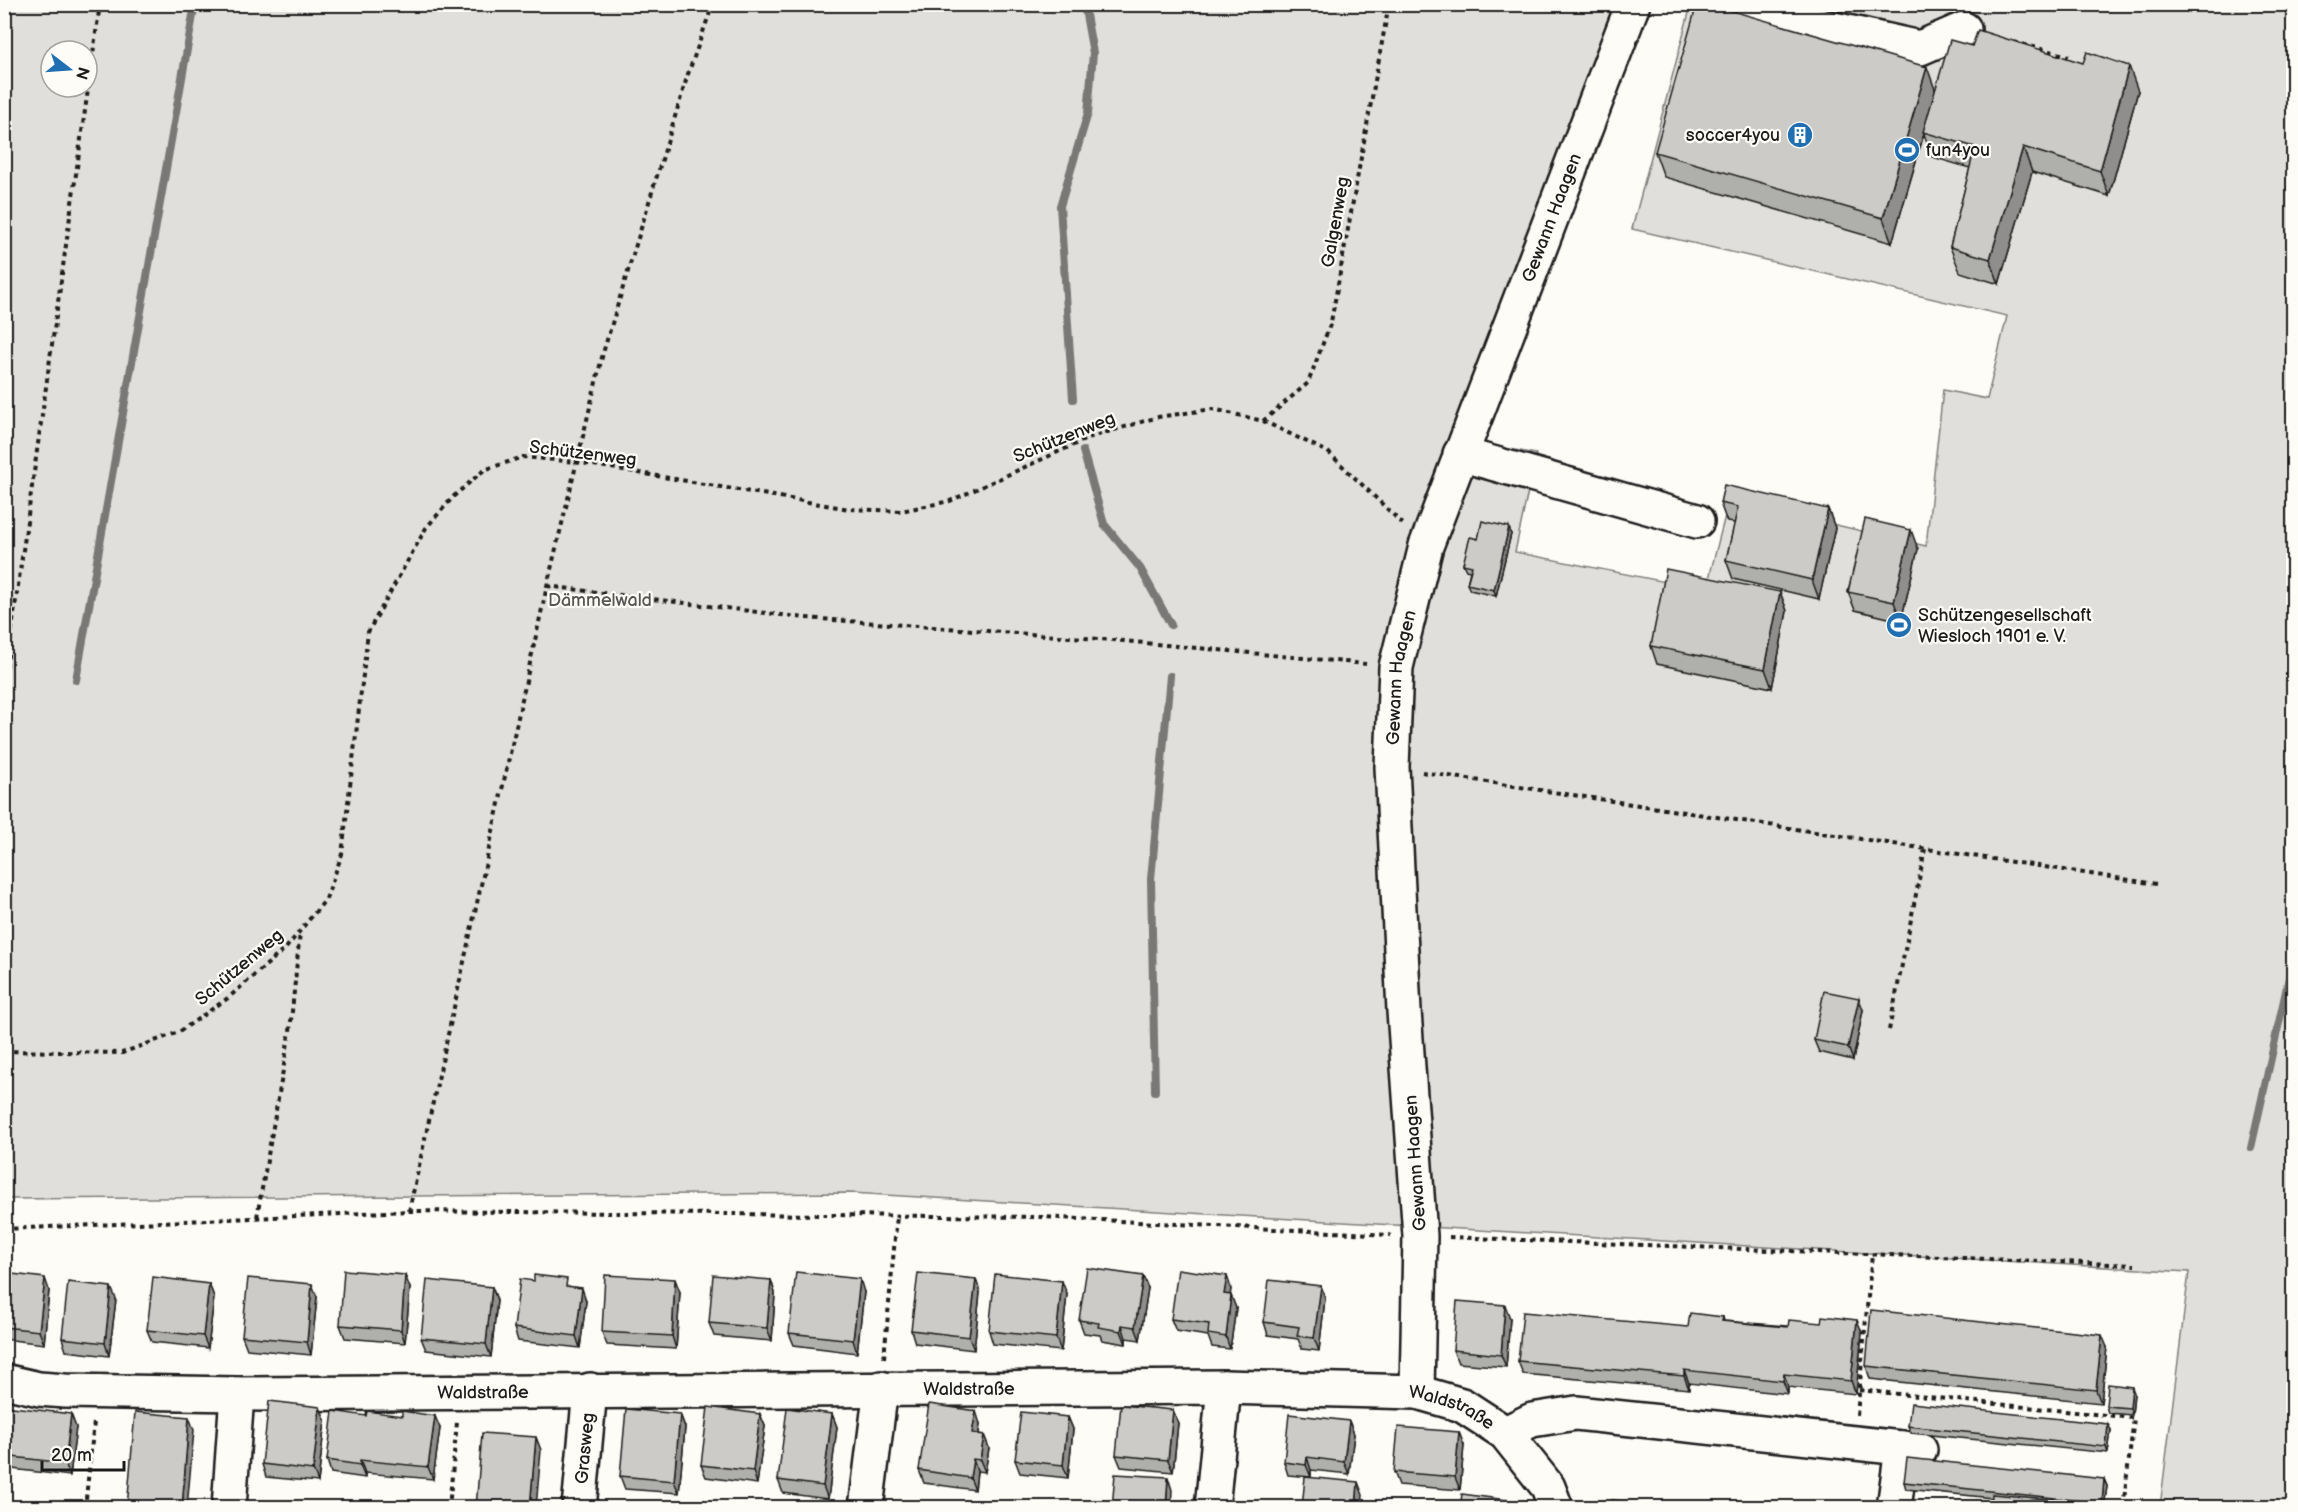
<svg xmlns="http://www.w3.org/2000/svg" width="2298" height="1512" font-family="'Balsamiq Sans',sans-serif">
	<rect width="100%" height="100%" fill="#fdfcf7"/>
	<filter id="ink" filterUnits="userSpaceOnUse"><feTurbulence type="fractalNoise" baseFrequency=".0167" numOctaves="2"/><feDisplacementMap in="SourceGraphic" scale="12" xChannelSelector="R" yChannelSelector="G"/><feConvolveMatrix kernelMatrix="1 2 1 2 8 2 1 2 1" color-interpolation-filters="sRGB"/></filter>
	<g filter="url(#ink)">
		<path fill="#e0dfdb" stroke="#7e7e7c" stroke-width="1.5" fill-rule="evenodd" d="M4,5h1637l-187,433 82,16 -21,98 191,38 23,-90 197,46 17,-156 44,9 20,-83 -375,-87 59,-224h602l1,1138 -3,12 3,1 -1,351h-133l29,-235 -1338,-79 -846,6zM51,51h36v36h-36z"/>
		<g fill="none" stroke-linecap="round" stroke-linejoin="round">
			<path stroke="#797876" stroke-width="8" d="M1073,399l-13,-193 28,-93 5,-60 -9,-49
				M1083,451l21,73 36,44 31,57
				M76,680l119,-676
				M1155,1091l-4,-212 19,-203
				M2251,1148l43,-193"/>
			<g stroke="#1c1c1c" stroke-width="38">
				<g id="minor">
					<path d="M1721,4l199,44 44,-19"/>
					<path d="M1460,454l237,67"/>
					<path id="s1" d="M4,1381l35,8 26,2 172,3 987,-7 193,5 45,13 43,28 43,54 8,21"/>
					<path id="s2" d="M1417,1392l3,-156 -16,-225 -12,-244 4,-100 30,-121 207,-542"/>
					<path d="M1505,1433l27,-13 44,-7 344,37"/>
					<path d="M229,1508l8,-114"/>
					<path id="s3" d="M579,1508l11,-118"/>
					<path d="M866,1508l15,-120"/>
					<path d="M1212,1508l12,-121"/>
					<path d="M1894,1508l8,-60"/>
				</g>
			</g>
			<path stroke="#1c1c1c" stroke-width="4" stroke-dasharray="4.5 4.5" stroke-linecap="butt" d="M2014,42l55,14
				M1263,421l45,-38 23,-61 58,-318
				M547,586l259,32 307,22 253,24
				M4,685l96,-681
				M1422,772l734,112
				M1889,1030l36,-181
				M4,1051l118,2 57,-21 49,-34 58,-50 40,-49 16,-45 26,-222 58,-104 28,-32 30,-26 39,-13 53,5 273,47 52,2 49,-10 141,-64 67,-20 55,-8 50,12 65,31 76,73
				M409,1211l138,-625 56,-233 85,-279 25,-70
				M257,1217l33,-186 10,-99
				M4,1229l405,-18 632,6 350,18
				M1449,1237l686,28
				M884,1358l13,-142
				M1859,1390l275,28 -11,90
				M1857,1415l15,-161
				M4,1506l22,2
				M257,1506l23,2
				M85,1508l9,-86
				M449,1508l8,-86"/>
			<use href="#minor" stroke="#fdfcf7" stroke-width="33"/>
		</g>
		<path fill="#afafac" stroke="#1c1c1c" stroke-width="1.5" d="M1935,90l203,1 -29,105 -77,-24 -33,112 -39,-12 -10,-25 20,-79 -38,-11 -8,-23 -32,109 -228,-66 -9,-25z
			M1720,503l108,6 7,19 -16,71 -86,-20 -7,-19 9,-37 -8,-1z
			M1511,534l-15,62 -26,-6 -3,-6 3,-13 -4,-1 -3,-6 15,-25z
			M1918,549l-17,72 -46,-11 -7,-18z
			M1780,592l7,19 -15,77 -115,-24 -6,-18z
			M1863,1010l-10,50 -34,-8 -5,-12z
			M4,1273l45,17 -5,54 -40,-5z
			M771,1280l4,13 -3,48 -58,-5 -5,-13z
			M209,1284l5,13 -6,51 -56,-6 -5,-12z
			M569,1286l17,15 -6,47 -62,-7 -4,-13z
			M1321,1286l4,12 -6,53 -17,-2 -4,-10 -30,-4 -4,-13z
			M492,1287l5,13 -6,57 -65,-7 -5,-12z
			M410,1288l-5,55 -60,-5 -5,-13z
			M1148,1288l-8,52 -14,-2v6l-24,-4 -2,-5 -16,-2 -5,-13z
			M1231,1288l-1,7 6,13 -6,41 -18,-2 -4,-11 -32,-5 -5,-12z
			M680,1292l-4,57 -69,-4 -5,-13z
			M864,1292l-7,61 -63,-8 -5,-12z
			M980,1292l-6,58 -59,-7 -4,-13z
			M1067,1294l-6,57 -68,-7 -4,-13z
			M317,1297l-6,58 -64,-6 -5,-13z
			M116,1299l-7,57 -43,-5 -4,-13z
			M1723,1317l1,4 138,11 -6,62 -68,-7v7l-99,-11v6l-166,-15 -5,-13 170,-34z
			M1510,1318l-4,49 -48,-4 -5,-13z
			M2107,1347l-6,56 -231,-24 -4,-13z
			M2134,1393l-2,22 -24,-2 -2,-7z
			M4,1406l72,21 -6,49 -66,-8z
			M1173,1410l5,13 -5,49 -52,-5 -5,-12z
			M680,1414l5,13 -6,66 -54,-4 -5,-13z
			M760,1414l5,12 -8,58 -51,-7 -5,-12z
			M832,1414l5,13 -9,72 -45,-6 -5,-13z
			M1068,1417l5,12 -5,49 -48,-5 -5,-13z
			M325,1420l-7,62 -52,-5 -4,-13z
			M1349,1421l5,13 -5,40 -38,-4v7l-23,-2 -4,-13z
			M980,1424l-1,10 5,1 5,13 -4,24 -8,-1 -2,19 -51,-7 -5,-13z
			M1908,1426l203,4 -3,23 -197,-20z
			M440,1428l-7,51 -68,-6v5l-34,-5 -4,-13z
			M1464,1445l-4,45 -61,-5 -5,-13z
			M2104,1479l3,7 -3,22h-22l-23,-3 1,3h-69l1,-10 -86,-9 -2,-7z"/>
		<path fill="#8f8e8c" stroke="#1c1c1c" stroke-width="1.5" d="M2129,66l9,25 -29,105 -9,-25z
			M1927,67l9,25 -44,151 -9,-25z
			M2023,147l9,25 -33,112 -9,-25z
			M1828,509l7,19 -16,71 -7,-19z
			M1509,527l2,7 -15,62 -2,-6z
			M1911,530l7,19 -17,72 -7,-19z
			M1780,592l7,19 -15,77 -7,-19z
			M1859,998l4,12 -10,50 -5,-13z
			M405,1275l5,13 -5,55 -4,-13z
			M1143,1276l5,12 -8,52 -5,-13z
			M1227,1276l4,12 -2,19 -5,-13z
			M45,1278l4,12 -5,54 -5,-13z
			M675,1279l5,13 -4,57 -4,-13z
			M860,1279l4,13 -7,61 -4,-13z
			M976,1279l4,13 -6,58 -5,-13z
			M771,1280l4,13 -3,48 -5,-13z
			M1062,1281l5,13 -6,57 -5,-13z
			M209,1284l5,13 -6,51 -5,-12z
			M312,1284l5,13 -6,58 -4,-13z
			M1321,1286l4,12 -6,53 -5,-13z
			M111,1287l5,12 -7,57 -4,-13z
			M492,1287l5,13 -6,57 -5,-13z
			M582,1288l4,13 -6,47 -4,-12z
			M1231,1295l5,13 -6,41 -4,-12z
			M1505,1305l5,13 -4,49 -5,-12z
			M1857,1320l5,12 -6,62 -5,-13z
			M1122,1325l4,13v6l-5,-13z
			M2102,1335l5,12 -6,56 -5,-13z
			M1684,1370l5,13v6l-5,-13z
			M1784,1374l4,13v7l-5,-13z
			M2132,1387l2,6 -2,22 -2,-7z
			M320,1407l5,13 -7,62 -5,-12z
			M1173,1410l5,13 -5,49 -5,-12z
			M976,1411l4,13 -3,22 -5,-13z
			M71,1414l5,13 -6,49 -5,-13z
			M680,1414l5,13 -6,66 -5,-12z
			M760,1414l5,12 -8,58 -4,-13z
			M832,1414l5,13 -9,72 -5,-13z
			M435,1416l5,12 -7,51 -5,-12z
			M189,1417l5,13 -7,78h-5z
			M1068,1417l5,12 -5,49 -5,-13z
			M1349,1421l5,13 -5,40 -5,-12z
			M2108,1424l3,6 -3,23 -2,-6z
			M1459,1432l5,13 -4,45 -5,-13z
			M984,1435l5,13 -4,24 -5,-12z
			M536,1437l5,13 -5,58h-6z
			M1307,1457l4,13v7l-5,-12z
			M973,1459l4,12 -2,19 -5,-12z
			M360,1460l5,13v5l-5,-13z
			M1168,1477l4,13 -1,18h-5z
			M2104,1479l3,7 -3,22h-1l-1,-5z
			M1358,1482l5,13 -1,13h-6z"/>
		<path fill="#cccbc8" stroke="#1c1c1c" stroke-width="1.5" d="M1697,4h11l219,63 -44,151 -228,-66z
			M1978,30l105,33 4,-11 42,14 -29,105 -77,-24 -33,112 -40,-12 25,-100 -52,-15 27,-92 22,6z
			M1724,485l104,24 -16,71 -86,-20 12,-53 -18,-4z
			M1865,519l46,11 -17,72 -46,-10z
			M1482,521l27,6 -15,63 -27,-6 5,-18 -9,-2 7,-27 8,2z
			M1666,569l114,23 -15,77 -114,-23z
			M1824,991l35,7 -11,49 -34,-7z
			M1087,1268l56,8 -8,51 -13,-2 -1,6 -23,-4 1,-4 -20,-3z
			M1178,1269l49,7 -3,18 7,1 -5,42 -18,-3 1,-10 -38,-5z
			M344,1270l61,5 -4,55 -61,-5z
			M796,1272l64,7 -7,61 -64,-7z
			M4,1273l41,5 -6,53 -35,-4z
			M918,1273l58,6 -7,58 -58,-7z
			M995,1274l67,7 -6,57 -67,-7z
			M534,1275l33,4 -1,7 16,2 -6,48 -62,-8 6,-49 14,2z
			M605,1275l70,4 -3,57 -70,-4z
			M713,1275l58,5 -4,48 -58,-5z
			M153,1277l56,7 -6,52 -56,-6z
			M248,1278l64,6 -5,58 -65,-6z
			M427,1280l65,7 -6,57 -65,-6z
			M1269,1280l52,6 -7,52 -17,-2 2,-9 -35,-5z
			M68,1282l43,5 -6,56 -43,-5z
			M1457,1301l48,4 -4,50 -48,-5z
			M1871,1310l231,25 -6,55 -230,-24z
			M1523,1312l165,15 2,-14 33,4 -1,4 66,6 1,-7 32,3 1,-7 35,4 -6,61 -67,-7 -1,7 -99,-11v6l-166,-15z
			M2108,1384l24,3 -2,21 -24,-2z
			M269,1401l51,6 -7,63 -51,-6z
			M1911,1403l197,21 -2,23 -198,-21z
			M929,1404l47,7 -4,22 12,2 -4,25 -7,-1 -3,19 -51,-8z
			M1121,1405l52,5 -5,50 -52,-5z
			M4,1406l67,8 -6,49 -61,-7z
			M708,1407l52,7 -7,57 -52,-6z
			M787,1408l45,6 -9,72 -45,-6z
			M626,1409l54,5 -6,67 -54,-5z
			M333,1411l33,5 1,-5 35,5v-5l33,5 -7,51 -68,-7v5l-33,-5z
			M135,1412l54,5 -7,91h-55z
			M1021,1412l47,5 -5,48 -48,-5z
			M1289,1414l60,7 -5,41 -37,-5 -1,8 -22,-3z
			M1398,1427l61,5 -4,45 -61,-5z
			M482,1433l54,4 -6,71h-54z
			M1907,1458l197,21 -2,24 -198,-21z
			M1115,1474l53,3 -2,31h-54z
			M1305,1477l53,5 -2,26h-54z
			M1462,1494l52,7 -1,7h-53z
			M1992,1494l65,6 -1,8h-65z
			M1612,1500l65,8h-66z"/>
	</g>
	<defs>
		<g id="building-disc" transform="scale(1.35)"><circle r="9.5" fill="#1f6fb2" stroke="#fdfcf7"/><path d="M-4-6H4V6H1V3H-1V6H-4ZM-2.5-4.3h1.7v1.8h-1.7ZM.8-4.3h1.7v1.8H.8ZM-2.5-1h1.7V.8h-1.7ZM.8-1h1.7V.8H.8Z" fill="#fff"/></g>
		<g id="stadium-disc" transform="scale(1.35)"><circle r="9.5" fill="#1f6fb2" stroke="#fdfcf7"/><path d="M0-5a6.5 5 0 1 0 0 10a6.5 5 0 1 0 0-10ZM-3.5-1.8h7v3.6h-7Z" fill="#fff"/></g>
	</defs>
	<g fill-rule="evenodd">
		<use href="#building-disc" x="1800" y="135"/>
		<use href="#stadium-disc" x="1907" y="150"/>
		<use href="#stadium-disc" x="1899" y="625"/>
	</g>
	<g text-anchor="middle" stroke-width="4.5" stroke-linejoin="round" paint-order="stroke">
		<g font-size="18" fill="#1c1c1c" stroke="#fdfcf7" text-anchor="start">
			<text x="1780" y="141" text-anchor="end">soccer4you</text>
			<text x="1926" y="156">fun4you</text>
			<text x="1918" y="621">Schützengesellschaft<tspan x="1918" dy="21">Wiesloch 1901 e. V.</tspan></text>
		</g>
		<g font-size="18" fill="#1c1c1c" stroke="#fdfcf7">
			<text dy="6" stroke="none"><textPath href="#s2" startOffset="1202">Gewann Haagen</textPath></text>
			<text transform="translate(1335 222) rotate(-80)" y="6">Galgenweg</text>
			<text transform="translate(1064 437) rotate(-22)" y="6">Schützenweg</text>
			<text transform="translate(583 453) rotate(7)" y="6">Schützenweg</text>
			<text dy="6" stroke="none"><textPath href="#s2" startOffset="716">Gewann Haagen</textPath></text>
			<text transform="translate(239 967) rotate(-40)" y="6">Schützenweg</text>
			<text transform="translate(1415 1163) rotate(-94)" y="6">Gewann Haagen</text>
			<text dy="6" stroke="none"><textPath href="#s1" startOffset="966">Waldstraße</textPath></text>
			<text dy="6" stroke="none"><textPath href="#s1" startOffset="480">Waldstraße</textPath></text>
			<text dy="6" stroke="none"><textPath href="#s1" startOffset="1452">Waldstraße</textPath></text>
			<text dy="6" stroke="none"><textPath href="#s3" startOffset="60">Grasweg</textPath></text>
		</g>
		<g font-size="18" fill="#575655" stroke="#fdfcf7">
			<text x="600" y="606">Dämmelwald</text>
		</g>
	</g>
	<rect width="2298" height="1512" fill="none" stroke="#fdfcf7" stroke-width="24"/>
	<rect x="12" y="12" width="2274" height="1488" fill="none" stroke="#1c1c1c" stroke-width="2" filter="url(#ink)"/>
	<g transform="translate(69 69) rotate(107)"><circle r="28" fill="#fdfcf7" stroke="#a3a29f" stroke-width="1.5"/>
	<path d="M0-4.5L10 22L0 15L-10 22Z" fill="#1f6fb2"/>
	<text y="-9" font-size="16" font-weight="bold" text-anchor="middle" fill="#1c1c1c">N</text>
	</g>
	<path d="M42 1461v9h82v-9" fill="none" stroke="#1c1c1c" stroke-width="3"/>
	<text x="51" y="1461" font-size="18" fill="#1c1c1c" stroke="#fdfcf7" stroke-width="4.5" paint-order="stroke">20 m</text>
</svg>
